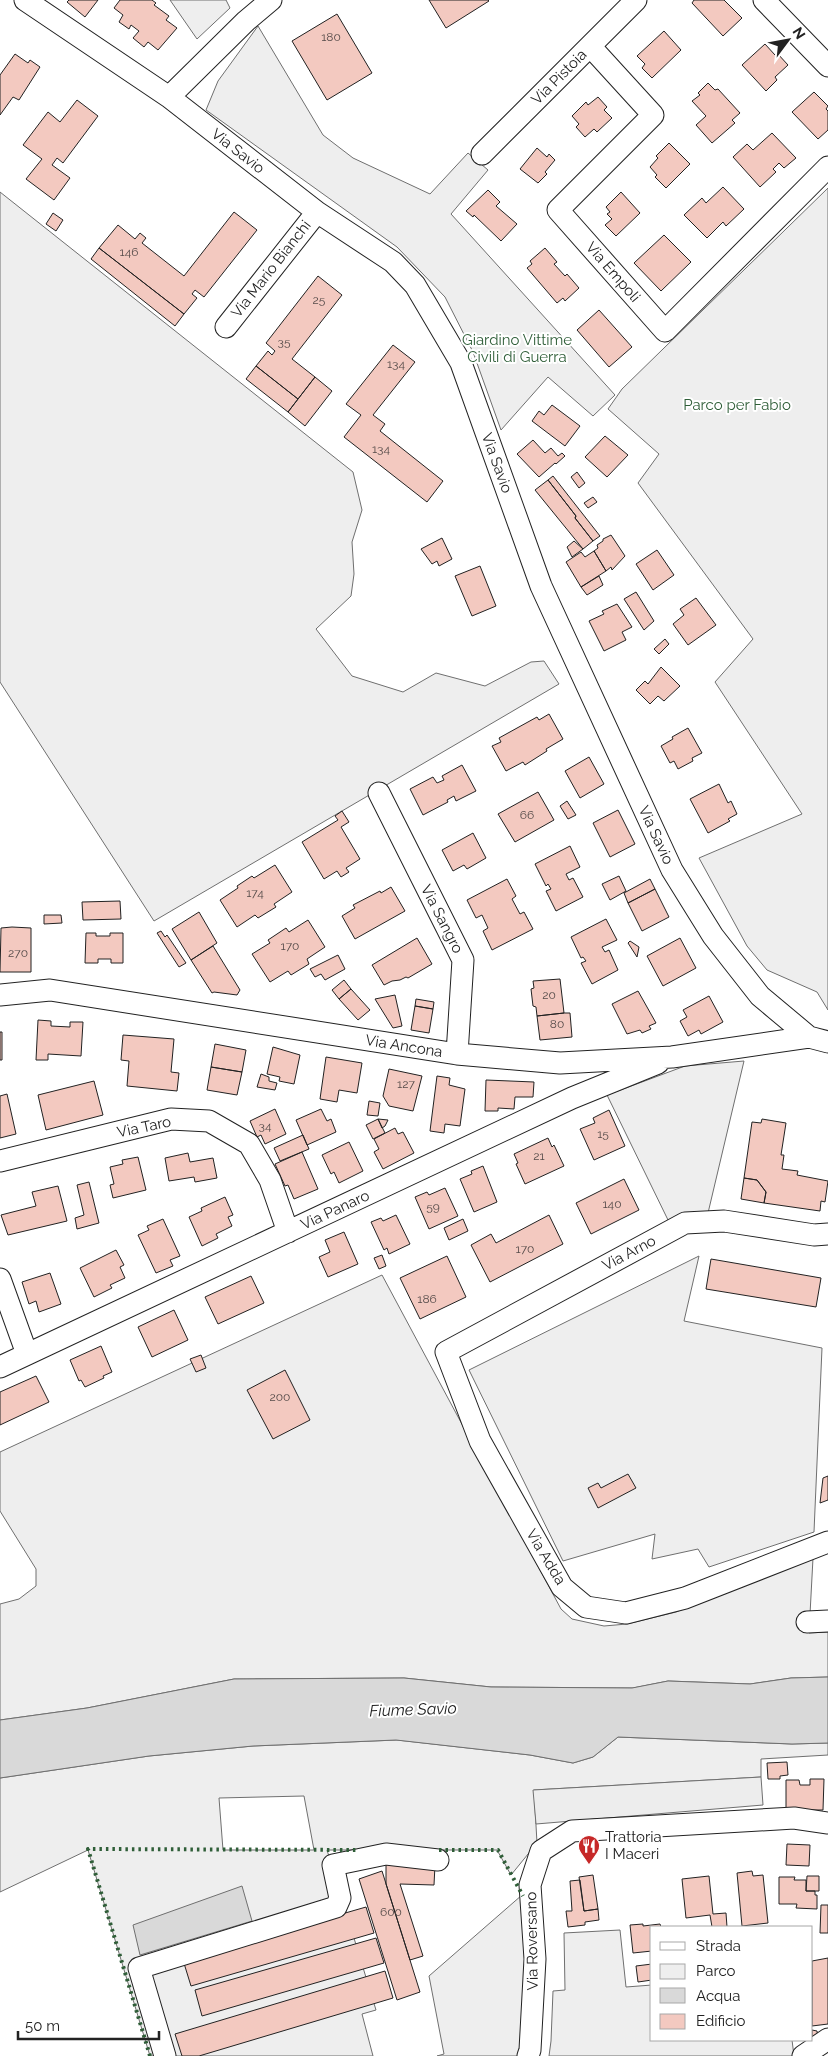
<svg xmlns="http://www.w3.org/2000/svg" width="828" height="2056" font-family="Raleway,sans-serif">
	<rect width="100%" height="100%" fill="#fff"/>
	<path fill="#eee" stroke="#6f6f6f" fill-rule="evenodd" d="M170,0h56l4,8 -33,31z
		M258,26l65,109 30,23 77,36 38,-41 20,17 -37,44 164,181 -22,21 -45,-39 -47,53 -28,-78 -28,-55 -48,-50 -191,-137 12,-29z
		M828,188v822l-11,-18 -50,-22 -20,-24 -48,-88 103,-44 -87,-132 38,-43 -115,-156 21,-29 -51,-45 14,-20z
		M0,192l353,280 9,38 -10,32 2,32 -3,22 -35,33 36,47 51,16 33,-19 49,13 46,-24 13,-1 15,23 -405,237 -154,-239z
		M744,1061l-36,152 -39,9 -62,-127 78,-29z
		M699,1256l-15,65 138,27 -8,184 -105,35 -11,-18 -46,10 3,-25 -92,27 -94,-191z
		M382,1275l179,334 11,10 32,7 23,-2 49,-12 137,-54 -4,75 19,-1v45l-37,1 -41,6 -82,-3 -35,7 -142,-1 -87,-9 -170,1 -147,29 -87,12v-116l19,-5 17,-13v-17l-36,-58v-59z
		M618,1737l174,7 36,-1v12l-67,4v18l-227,13 3,53 -26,32 -14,-25h-170l49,160 -14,4 11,42h-223l-62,-206 -88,42v-114l149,-22 104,-10 144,-6 133,15 43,8 20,-6zM304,1796l10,54h-91l-4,-52z
		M522,1895l7,68 -7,93h-85l7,-2 -15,-78z
		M620,1930l6,57 26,-2v55h140l2,16h-245l2,-15 2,-50 12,-1 -1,-57z"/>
	<path fill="#ededed" stroke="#6f6f6f" d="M761,1777l2,28 -227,19 -3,-34z"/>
	<path fill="#d9d9d9" stroke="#6f6f6f" d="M828,1677v66l-36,1 -174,-7 -25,20 -20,6 -43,-8 -134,-15 -143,6 -104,10 -149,22v-58l87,-12 147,-29 170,-1 87,9 141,1 36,-7 82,3 41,-6z
		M242,1886l10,35 -112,34 -7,-30z"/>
	<path fill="#f3c9c0" stroke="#222" d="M69,0h29l-13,17 -18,-15z
		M120,0h32l4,3 -2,2 15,11 -3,4 11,8 -19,22 -10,-8 -4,5 -11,-9 6,-7 -8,-6 -2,4 -10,-7 4,-7 -9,-7z
		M429,0h59l1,1 -43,27z
		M694,0h30l18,18 -19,18 -31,-33z
		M337,14l35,59 -45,27 -35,-59z
		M664,31l17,19 -29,28 -10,-10 3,-4 -8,-8z
		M765,44l10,11 2,-2 11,12 -13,12 2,3 -11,11 -24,-26z
		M15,54l13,9 2,-3 10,7 -21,33 -6,-3 -13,18v-40z
		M708,83l7,7 3,-1 22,24 -8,7 3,3 -23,20 -16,-18 10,-9 -14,-15 8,-6 -2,-2z
		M814,92l14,14 -2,3 2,2v19l-10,9 -26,-27z
		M598,97l9,10 -3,3 8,8 -15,14 -3,-3 -9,8 -9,-10 3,-3 -7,-8 14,-14 2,3z
		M77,100l21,16 -35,47 -6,-5 -5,7 18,13 -16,22 -28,-21 16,-20 -19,-14 25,-33 12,10z
		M772,133l24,25 -12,10 -5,-5 -6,6 3,3 -16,15 -27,-30 14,-13 6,6z
		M669,143l21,21 -24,24 -11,-11 2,-2 -7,-8 8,-9 -2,-2z
		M537,148l10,9 2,-3 6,6 -10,12 2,2 -9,9 -18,-14z
		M723,187l21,22 -18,17 -3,-4 -16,16 -23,-23 18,-17 4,5z
		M488,190l12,12 -4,4 21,18 -16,17 -27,-26 -1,2 -7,-6z
		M621,192l19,21 -24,23 -11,-11 7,-6 -5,-5 3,-2 -4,-5z
		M234,212l23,18 -53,67 -9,-7 -3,4 5,4 -13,16 -85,-66 19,-23 17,14 5,-6 6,5 -4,5 42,33z
		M53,213l10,7 -7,11 -10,-7z
		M664,235l27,27 -30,29 -27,-28z
		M99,248l85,66 -9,12 -84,-67z
		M545,248l12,14 -3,2 11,12 2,-2 12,14 -14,13 -2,-3 -6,5 -30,-35 5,-4 -2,-3z
		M318,276l24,19 -50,64 23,18 -17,22 -42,-33 12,-15 4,4 3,-4 -9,-8z
		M599,310l33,37 -23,20 -32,-37z
		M393,345l22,17 -42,53 12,9 -5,7 63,50 -16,21 -83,-65 17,-22 -15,-11z
		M256,366l42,33 -10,13 -42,-33z
		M315,377l17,14 -27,35 -17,-14z
		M552,405l28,21 -15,20 -33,-25 7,-10 5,4z
		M605,436l23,19 -21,22 -22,-20z
		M533,440l12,13 6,-5 7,8 4,-3 3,3 -9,8 -1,-1 -16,14 -22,-23z
		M577,472l8,11 -6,5 -8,-11z
		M553,476l47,60 -7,5 -18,-23 1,-2 -28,-36z
		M548,480l28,36 -1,2 18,23 -10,8 -48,-59z
		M593,497l4,5 -9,6 -4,-5z
		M611,535l14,21 -13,14 -1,-3 -5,4 -12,-20 4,-3 -1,-3 6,-4v-2z
		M442,538l10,21 -13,7 -2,-5 -5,3 -11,-15z
		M574,541l9,8 -11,8 -5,-10z
		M657,550l17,25 -21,15 -17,-26z
		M594,551l12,20 -25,16 -15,-25 15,-10 4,5z
		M480,566l16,40 -24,10 -17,-40z
		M599,576l4,9 -16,10 -6,-8z
		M636,592l18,29 -10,9 -20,-31z
		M696,598l20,27 -28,20 -15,-21 11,-9 -4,-6z
		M617,604l15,23 -10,5 4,8 -22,11 -15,-30 15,-7 -2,-3z
		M665,639l4,5 -10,10 -5,-5z
		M661,667l19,19 -16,15 -6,-5 -8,8 -14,-14 9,-9 3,3z
		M549,714l14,25 -17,10 1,2 -22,14 -2,-3 -17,9 -14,-25 9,-4 -2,-4 38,-21 2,3z
		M688,728l14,25 -10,5 1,3 -15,8 -4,-8 -4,2 -9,-17 12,-7 -1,-2z
		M589,757l15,27 -24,14 -15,-27z
		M462,765l14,26 -20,10 -2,-5 -7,4 1,2 -25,13 -13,-26 23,-12 4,6 7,-3 -2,-4z
		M719,784l9,19 3,-2 6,13 -9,5 2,2 -22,12 -18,-34z
		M538,792l16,28 -39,22 -17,-28z
		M567,801l9,14 -8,4 -8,-13z
		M618,810l17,34 -25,13 -17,-34z
		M342,811l7,11 -8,5 19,32 -14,9 3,4 -8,5 -4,-6 -13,8 -22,-37 36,-22 -3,-4z
		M473,833l13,25 -19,11 -3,-4 -11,6 -11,-21z
		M570,846l10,21 -14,7 3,6 4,-2 10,19 -27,14 -10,-20 5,-2 -3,-5 -2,2 -11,-22z
		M275,865l17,27 -18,12 2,3 -18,11 -3,-3 -18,12 -17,-27 18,-12 -1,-2 15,-10 2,2z
		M619,876l7,15 -16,9 -8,-16z
		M507,879l9,17 -4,3 8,15 4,-2 9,17 -41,21 -9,-19 5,-3 -6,-13 -6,3 -9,-18z
		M650,879l5,10 -27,14 -4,-10z
		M391,887l14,24 -50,28 -13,-23 13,-8 -2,-3 27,-14 1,2z
		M655,889l14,28 -27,14 -14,-28z
		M120,901l1,18 -38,1 -1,-18z
		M199,912l18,31 -26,17 -19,-31z
		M44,915h17l1,8 -18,1z
		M606,919l11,21 -15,7 3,5 4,-2 9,20 -26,14 -11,-21 5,-2 -3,-4 -2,1 -10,-21z
		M308,920l17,27 -18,12 2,5 -18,11 -3,-4 -18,11 -18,-28 18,-11 -2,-3 18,-12 3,4z
		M12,927l19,1v44h-31l1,-44z
		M161,931l4,6 2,-2 19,28 -7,4 -22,-34z
		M86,933h10v3h14v-3h13v30h-12v-4h-13v4h-13z
		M417,938l15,26 -24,14 -2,-1 -6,3 -8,1 -8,4 -12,-20z
		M680,938l16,30 -33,18 -16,-30z
		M630,941l9,6 -2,10 -9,-14z
		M213,946l27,44 -3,5 -23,-3 -2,1 -21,-33z
		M338,955l7,14 -20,11 -4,-6 -6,3 -5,-8z
		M560,979l4,34 -27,3 -1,-9 -3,-1 -2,-17 3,-1 -1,-7z
		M344,980l7,9 -12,10 -7,-9z
		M351,989l19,21 -12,10 -19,-21z
		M638,991l18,32 -7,3 2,3 -9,4 -2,-3 -13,4 -15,-30z
		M395,995l7,31 -9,2 -18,-29z
		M709,996l14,26 -22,12 -2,-4 -11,6 -8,-15 7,-4 -4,-7z
		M416,999l18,3 -1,7 -18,-3z
		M415,1006l18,3 -4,24 -18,-3z
		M564,1013h6l2,24 -32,3 -3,-24z
		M38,1020l13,1v5l19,1v-5h13l-2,34 -33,-2v6h-12z
		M0,1032h2v28h-2z
		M123,1035l51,4 -3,33 8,1 -2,18 -50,-5 2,-25 -8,-1z
		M215,1044l31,6 -4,22 -31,-5z
		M273,1047l27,8 -6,29 -15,-3 1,-4 -13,-3z
		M326,1057l36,6 -5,30 -18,-3 -2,12 -17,-3z
		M211,1067l31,5 -5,23 -30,-5z
		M389,1069l33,7 -9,35 -24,-5 -6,-10z
		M261,1074l8,3v4l8,2 -2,7 -18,-3z
		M437,1076l13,2 -1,7 16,4 -5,37 -15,-2 -1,9 -14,-2z
		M486,1080l48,2 -1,15h-18l-1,12 -16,-1v3h-13z
		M94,1081l9,34 -57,15 -8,-35z
		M7,1094l9,40 -16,4v-42z
		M369,1101l11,2 -2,13 -11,-1z
		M275,1109l11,25 -21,10 -4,-9 -4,2 -7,-16z
		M321,1109l6,12 4,-2 5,13 -29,13 -11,-25z
		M609,1110l16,36 -31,14 -14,-31 15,-6 -2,-5z
		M378,1119l10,1 -3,6 -3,2z
		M378,1119l7,14 -12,6 -7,-14z
		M762,1119l24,4 -5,32h3l-2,14 16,2 -1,4 31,6 -3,21 -4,-1 -1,10 -56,-8 2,-11 -9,-12 -13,-2 8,-56 9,1z
		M395,1128l3,6 5,-2 11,21 -31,16 -9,-17 5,-3 -5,-10z
		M303,1135l6,14 -29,12 -6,-13z
		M548,1138l4,9 2,-2 10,21 -39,18 -9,-20 2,-1 -4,-9z
		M349,1142l14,29 -24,12 -5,-11 -3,2 -9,-19z
		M302,1152l16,37 -24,10 -6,-14 -3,1 -10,-22z
		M188,1153l2,9 23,-4 4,20 -22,4 -1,-5 -25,4 -4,-23z
		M138,1157l8,33 -33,8 -3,-13 4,-1 -4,-17 13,-3 -1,-4z
		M483,1166l14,36 -23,10 -14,-33 12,-5 -1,-3z
		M744,1178l13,2 9,12 -2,11 -23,-4z
		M624,1179l15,31 -48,24 -15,-31z
		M89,1182l10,41 -22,6 -2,-11 9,-3 -7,-30z
		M58,1186l9,35 -59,14 -7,-20 35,-9 -4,-14z
		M445,1188l13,28 -29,13 -14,-32 12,-5 2,3z
		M225,1197l8,18 -5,2 4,9 -16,8 2,4 -16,8 -13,-29 13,-6 -1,-3z
		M396,1215l14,29 -21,10 -2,-6 -3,2 -13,-28 10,-4 2,3z
		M549,1215l14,29 -73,38 -19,-37 20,-11 5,9z
		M163,1219l17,37 -10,4 3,6 -17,7 -18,-38 11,-5 -2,-4z
		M463,1219l5,12 -19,9 -5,-12z
		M344,1232l14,32 -30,13 -9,-20 11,-5 -5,-12z
		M116,1250l8,15 -4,2 5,11 -15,7 2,3 -18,9 -14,-29z
		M382,1255l4,11 -7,3 -5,-11z
		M447,1256l19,41 -46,22 -20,-41z
		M711,1259l110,19 -5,29 -110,-18z
		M50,1273l11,31 -22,8 -3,-11 -7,3 -7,-22z
		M251,1276l13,27 -46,21 -13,-27z
		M174,1310l14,30 -36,17 -14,-30z
		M101,1346l11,26 -9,4 1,2 -19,9 -4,-7 -2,1 -9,-21z
		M201,1355l5,13 -10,4 -6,-13z
		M285,1370l25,50 -37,19 -26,-49z
		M36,1376l13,26 -49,23v-33z
		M628,1474l8,14 -38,20 -10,-20 10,-5 3,5z
		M828,1476v24l-8,3 3,-25z
		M787,1762l1,13 -8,1v3h-12l-1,-16z
		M810,1779h14l-1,31h-37v-30h13l1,5h10z
		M787,1844l23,1 -1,21 -23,-1z
		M386,1864l49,1 -1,20 -34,-1 23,72 -13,4 -24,-76z
		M382,1871l38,121 -23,8 -38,-121z
		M752,1871l1,5 10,-1 5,48 -26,3 -5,-53z
		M593,1875l5,34 -14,2 -5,-34z
		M709,1876l4,38 13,-1 1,14h-15l-2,-12 -24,3 -4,-39z
		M807,1876h12v15h-13z
		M779,1877h16l-1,3h12v11h9v4h2v14l-21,-1 1,-4h-18z
		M580,1880l4,31 14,-2 1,11 -14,2v3l-17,2 -2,-16h6l-2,-30z
		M821,1905h7v28h-8z
		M366,1907l8,26 -183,53 -8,-26z
		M643,1924v2l17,-2 1,3h-9v24l-19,2 -3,-28z
		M376,1938l8,25 -182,53 -7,-26z
		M828,1958v66l-16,2v-65z
		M652,1964v16l-14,2 -2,-16z
		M385,1971l8,27 -194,58h-17l-7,-22z
		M812,2030l5,1 1,7h-6z"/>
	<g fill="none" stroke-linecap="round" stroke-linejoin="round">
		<g stroke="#222" stroke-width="23">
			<path id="minor" d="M25,0l144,97 148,115 76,50 22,23 46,78 80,223 131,284 41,66 47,60 49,41 19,5
				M764,0l64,66
				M590,46l63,69 -95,95 107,121 163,-164
				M169,97l77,-76 25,-21
				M482,154l154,-154
				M226,327l91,-115
				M379,793l84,167 -6,94
				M0,995l50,-5 407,64 103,9 112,-6 137,-20
				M0,1161l171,-42 38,2 40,23 21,36 18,52
				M828,1234l-14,1 -90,-14 -39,2 -239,129 34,89 82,146 24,20 40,6 59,-15 143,-56
				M0,1279l27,75
				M0,1367l572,-269 86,-35
				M807,1622l21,-1
				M165,2056l-26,-88 197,-61 4,-9 -7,-33 53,-11 52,6
				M528,2056l2,-6 5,-91 -5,-74 11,-34 31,-20 222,-13 34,5
				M803,2056l25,-17"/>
		</g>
		<use href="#minor" stroke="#fff" stroke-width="21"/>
		<path stroke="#2f5e38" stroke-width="4" stroke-dasharray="2.5 4" stroke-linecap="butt" d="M439,1850h59l25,46
			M150,2056l-62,-207 269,1"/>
	</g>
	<defs>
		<g id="restaurant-pin" transform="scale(1.125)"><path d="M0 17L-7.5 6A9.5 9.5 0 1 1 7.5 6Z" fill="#c62828" stroke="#fff"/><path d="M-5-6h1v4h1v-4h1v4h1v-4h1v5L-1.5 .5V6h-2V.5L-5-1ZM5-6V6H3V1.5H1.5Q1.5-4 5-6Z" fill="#fff"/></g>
	</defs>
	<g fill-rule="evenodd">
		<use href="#restaurant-pin" x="589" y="1846"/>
	</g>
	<g text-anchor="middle" stroke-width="4" stroke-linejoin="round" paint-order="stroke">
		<g font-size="12" fill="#564c4a">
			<text x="331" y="41">180</text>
			<text x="129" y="256">146</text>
			<text x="319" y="304">25</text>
			<text x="284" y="346">35</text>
			<text x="396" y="368">134</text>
			<text x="381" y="453">134</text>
			<text x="527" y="819">66</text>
			<text x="255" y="897">174</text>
			<text x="290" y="950">170</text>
			<text x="18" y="957">270</text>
			<text x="549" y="999">20</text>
			<text x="557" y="1028">80</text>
			<text x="406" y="1088">127</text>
			<text x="265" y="1130">34</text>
			<text x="603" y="1138">15</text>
			<text x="539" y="1160">21</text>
			<text x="612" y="1208">140</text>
			<text x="433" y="1211">59</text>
			<text x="525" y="1253">170</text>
			<text x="427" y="1303">186</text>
			<text x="280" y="1401">200</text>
			<text x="391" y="1916">600</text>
		</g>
		<g font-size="15" fill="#222" stroke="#fff">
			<text transform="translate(559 77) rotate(-45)" y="5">Via Pistoia</text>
			<text transform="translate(238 151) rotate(38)" y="5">Via Savio</text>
			<text transform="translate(271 269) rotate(-52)" y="5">Via Mario Bianchi</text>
			<text transform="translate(613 272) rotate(49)" y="5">Via Empoli</text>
			<text transform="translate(497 463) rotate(70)" y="5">Via Savio</text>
			<text transform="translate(656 835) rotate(65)" y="5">Via Savio</text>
			<text transform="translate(442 919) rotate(63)" y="5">Via Sangro</text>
			<text transform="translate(404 1046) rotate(9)" y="5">Via Ancona</text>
			<text transform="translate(144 1127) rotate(-12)" y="5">Via Taro</text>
			<text transform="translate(335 1210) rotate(-25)" y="5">Via Panaro</text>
			<text transform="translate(629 1253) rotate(-28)" y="5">Via Arno</text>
			<text transform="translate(546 1557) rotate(59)" y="5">Via Adda</text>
			<text transform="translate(532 1941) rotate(-91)" y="5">Via Roversano</text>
		</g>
		<g font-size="15" fill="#2f5e38" stroke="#fff">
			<text x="517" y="345">Giardino Vittime<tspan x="517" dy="17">Civili di Guerra</tspan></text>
			<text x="737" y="410">Parco per Fabio</text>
		</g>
		<g font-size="15" fill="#222" stroke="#fff" text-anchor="start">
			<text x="605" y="1842">Trattoria<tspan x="605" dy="17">I Maceri</tspan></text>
		</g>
		<g font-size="16" font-style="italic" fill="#222" stroke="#fff">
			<text transform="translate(413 1709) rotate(-2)" y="6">Fiume Savio</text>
		</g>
	</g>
	<rect x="650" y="1926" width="162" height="115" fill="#ffffff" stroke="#a7a7a7"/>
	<rect x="660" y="1942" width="25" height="8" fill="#ffffff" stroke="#a7a7a7"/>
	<text x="696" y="1951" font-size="15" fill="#222222">Strada</text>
	<rect x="660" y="1964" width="25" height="15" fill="#eeeeee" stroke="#a7a7a7"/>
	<text x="696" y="1976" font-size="15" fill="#222222">Parco</text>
	<rect x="660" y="1988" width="25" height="15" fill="#d9d9d9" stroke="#a7a7a7"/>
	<text x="696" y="2001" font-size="15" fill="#222222">Acqua</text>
	<rect x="660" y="2014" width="25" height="15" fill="#f3c9c0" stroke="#a7a7a7"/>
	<text x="696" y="2026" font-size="15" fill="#222222">Edificio</text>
	<g transform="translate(788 40) rotate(58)" stroke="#ffffff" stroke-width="4" paint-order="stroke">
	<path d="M0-4L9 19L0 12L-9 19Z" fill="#222222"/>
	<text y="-8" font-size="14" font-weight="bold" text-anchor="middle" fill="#222222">N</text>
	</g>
	<path d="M18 2031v8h141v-8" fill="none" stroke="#222222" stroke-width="2.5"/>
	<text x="25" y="2031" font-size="15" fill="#222222" stroke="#ffffff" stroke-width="4" paint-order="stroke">50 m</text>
</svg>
